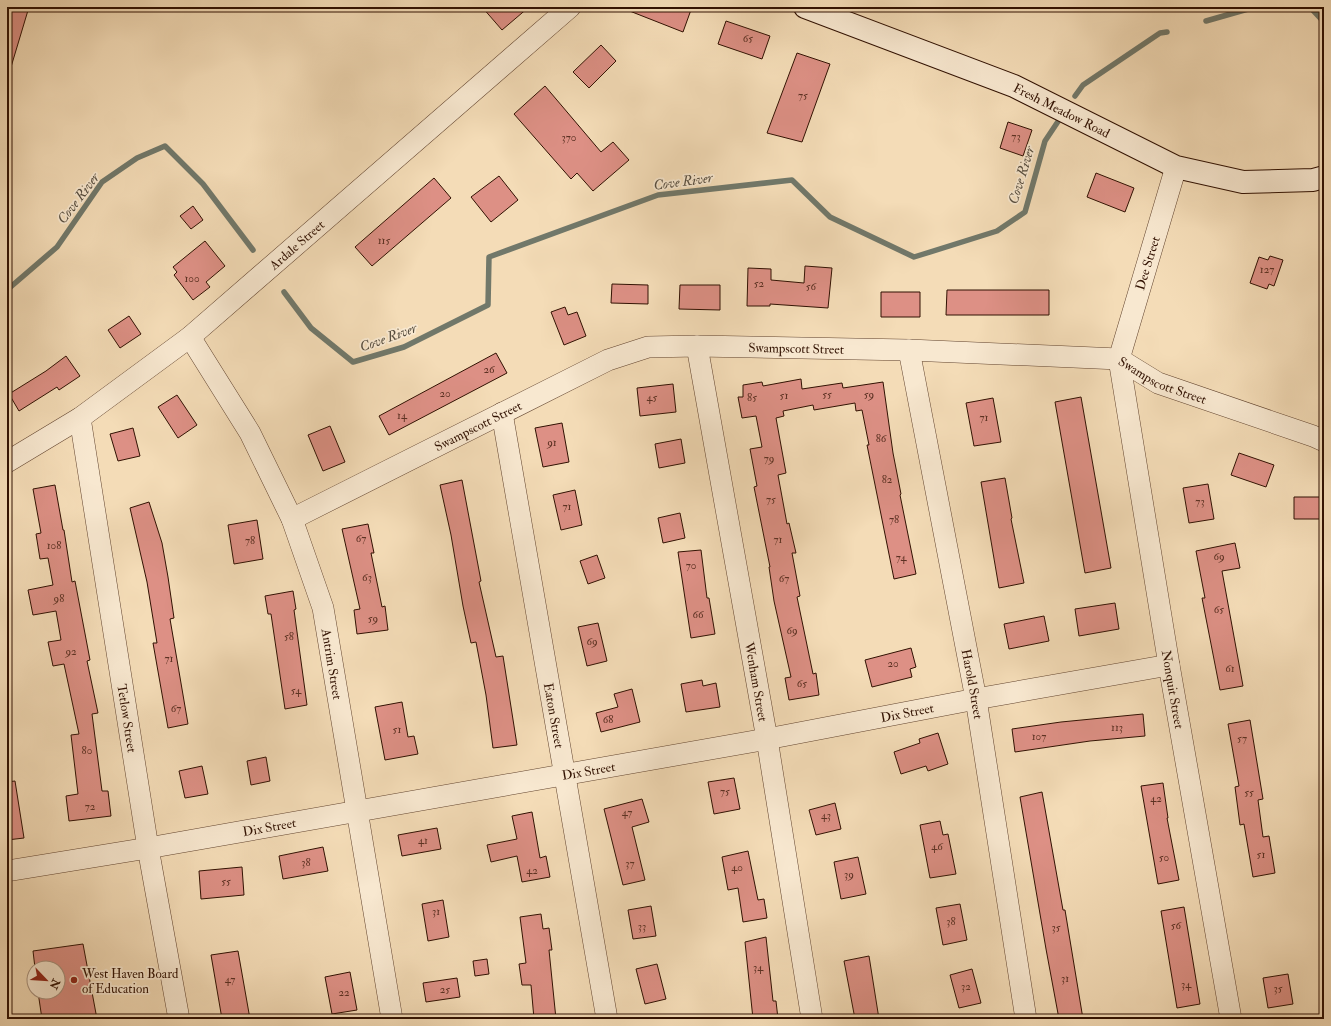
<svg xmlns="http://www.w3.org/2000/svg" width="1331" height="1026" font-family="'IM FELL Double Pica',serif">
	<rect width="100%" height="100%" fill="#f4dcb7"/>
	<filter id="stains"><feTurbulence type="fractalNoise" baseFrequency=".005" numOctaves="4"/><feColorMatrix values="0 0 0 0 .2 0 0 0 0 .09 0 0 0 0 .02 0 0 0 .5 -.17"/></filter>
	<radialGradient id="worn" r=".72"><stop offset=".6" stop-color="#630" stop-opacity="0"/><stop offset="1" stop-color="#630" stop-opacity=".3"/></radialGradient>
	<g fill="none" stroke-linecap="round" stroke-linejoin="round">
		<path stroke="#71786a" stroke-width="5.5" d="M1310,7l14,15
			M1206,21l49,-14
			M1075,96l8,-11 77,-52 7,-1
			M7,290l50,-43 45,-65 35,-24 28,-12 38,38 50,66
			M284,292l27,36 42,34 51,-15 84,-42 1,-48 169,-62 134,-15 38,37 84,40 83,-26 28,-19 20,-71 16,-24"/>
	</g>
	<path fill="#dd9085" stroke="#311102" d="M9,7h20l-18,60h-4v-52z
		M482,7h47l-27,23z
		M622,7h70l-9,25 -61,-24z
		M726,21l44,15 -8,23 -44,-15z
		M601,45l15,16 -27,27 -16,-16z
		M797,53l33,11 -28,78 -35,-9z
		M545,86l56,66 12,-10 16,18 -36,31 -16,-18 -6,6 -57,-65z
		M1008,122l24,8 -9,26 -23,-8z
		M1096,173l38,15 -9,24 -38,-15z
		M499,176l19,24 -27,22 -20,-25z
		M434,178l17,20 -79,68 -17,-19z
		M193,206l10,14 -12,9 -11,-13z
		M205,241l20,25 -19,16 4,5 -17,13 -19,-25 3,-3 -4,-5z
		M1270,256l13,4 -9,26 -5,-2 -2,5 -17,-6 9,-26 9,3z
		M805,266l27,2 -4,40 -58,-4v2h-23l1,-38 23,1v11l33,3z
		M612,284l36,1v19l-37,-1z
		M680,285h40v25l-41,-1z
		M947,290h102v25h-103z
		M881,292h39v25h-39z
		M565,307l3,8 9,-3 9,24 -22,9 -13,-33z
		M129,316l12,18 -21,14 -12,-18z
		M496,353l11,20 -118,62 -10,-19z
		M66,356l14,20 -21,14 -2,-3 -38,24 -10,-17 37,-23z
		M801,379l1,10 40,-6 1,5 40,-6 10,71 8,41 -1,1 16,79 -22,5 -27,-134h2l-7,-35 -6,1 -1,-8 -41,7 -1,-5 -30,6 1,5 -8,2 10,55 -8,2 9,49 2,-1 7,30h-4l8,43 -3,1 16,77 3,-1 3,22 -30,5 -4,-22 6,-1 -17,-76 -5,-34h1l-16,-80 3,-1 -7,-37 12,-2 -6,-31 -14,2 -4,-21h5v-12l19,-3 1,4z
		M673,384l3,28 -36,4 -3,-28z
		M177,395l20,30 -19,13 -20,-31z
		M1081,397l30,171 -26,5 -30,-171z
		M993,398l8,44 -27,4 -8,-43z
		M562,423l7,39 -26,5 -8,-39z
		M330,426l15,36 -22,9 -15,-36z
		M133,428l7,28 -22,5 -8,-27z
		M681,439l4,24 -26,5 -4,-24z
		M1239,453l35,12 -8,22 -35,-12z
		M1005,478l7,40 -1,1 13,64 -25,5 -18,-106z
		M462,480l19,101 -2,1 17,75 7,-1 14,89 -24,3 -7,-53 -10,-53 -5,1 -8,-37 -12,-71 -11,-50z
		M1208,484l6,35 -25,4 -6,-35z
		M55,485l8,45h1l8,52 3,-1 15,79 -3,1 11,52 -6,1 10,77h6l3,25 -42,5 -3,-25 12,-2 -7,-59 8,-1 -15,-70 -11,2 -5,-24 13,-2 -5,-29 -23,4 -5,-25 25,-5 -5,-27 -8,1 -4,-25 5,-1 -8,-44z
		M575,490l7,35 -21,5 -8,-35z
		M1294,497h30v22h-30z
		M149,502l13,41 6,34 6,41 -4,1 18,105 -20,4 -15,-85h4l-10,-61 -17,-74z
		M680,513l5,25 -22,5 -5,-25z
		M257,520l6,39 -29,5 -6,-39z
		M368,524l6,29h-3l11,54 3,-1 3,24 -31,4 -3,-24 6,-1 -18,-80z
		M1235,543l5,25 -18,3 21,115 -23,4 -18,-92h3l-9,-47z
		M701,550l6,48h2l6,36 -24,4 -13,-86z
		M597,555l8,23 -17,6 -8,-23z
		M293,591l3,18 -2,1 13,95 -22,4 -14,-95h-3l-3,-18z
		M1115,603l4,26 -40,7 -4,-27z
		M1044,616l5,25 -40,8 -5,-25z
		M598,623l9,38 -20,5 -9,-39z
		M911,648l5,19 -6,2 2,8 -40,10 -7,-27z
		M702,680l1,6 13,-3 4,24 -34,5 -5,-28z
		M632,689l8,33 -39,10 -5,-19 22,-6 -4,-13z
		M402,702l6,35 6,-1 4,18 -33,6 -10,-53z
		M1143,714l2,22 -55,5 -75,11 -3,-23 49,-7z
		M1250,720l13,79 -5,1 5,37 6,-1 6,37 -22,4 -9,-53 -4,1 -5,-38 4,-1 -11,-62z
		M938,733l10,31 -20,7 -2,-5 -25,8 -7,-22 26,-9 -1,-4z
		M266,757l4,24 -19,4 -4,-24z
		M202,766l6,28 -23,4 -6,-27z
		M734,778l6,31 -26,5 -6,-32z
		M15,781l9,57 -17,2v-58z
		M1163,783l5,35h-1l12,62 -21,4 -17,-98z
		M1042,792l21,118h2l18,109h-24l-13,-70 -26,-152z
		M642,799l7,23 -17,5 13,53 -22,5 -19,-76z
		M835,803l6,26 -25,6 -7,-25z
		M532,812l8,46 6,-2 4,21 -28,5 -5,-26 -26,6 -4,-17 30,-6 -5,-23z
		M940,821l3,14 5,-1 8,40 -26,4 -10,-53z
		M437,828l4,21 -39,7 -4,-21z
		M323,847l5,24 -45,8 -4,-23z
		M748,851l10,49 6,-1 3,19 -24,4 -5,-34 -10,2 -6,-33z
		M858,857l8,37 -25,5 -7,-37z
		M242,867l2,28 -43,4 -2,-28z
		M443,900l6,37 -21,4 -6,-37z
		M960,904l7,36 -24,5 -7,-37z
		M651,906l5,30 -23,3 -5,-29z
		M1184,907l16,97 -23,4 -16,-97z
		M541,914l2,15 6,-1 3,22h-3l7,69h-22l-3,-34h-9l-3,-21 7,-1 -6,-46z
		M766,937l7,64h3l2,18h-25l-8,-77z
		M83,944l14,75h-55l-4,-27h20v-24h-23l-2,-17z
		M238,951l12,68h-28l-11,-64z
		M869,956l10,63h-24l-11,-58z
		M487,959l2,15 -14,2 -2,-15z
		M657,964l9,35 -21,5 -9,-35z
		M972,969l9,34 -22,5 -9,-33z
		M350,972l7,38 -25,4 -7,-37z
		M1288,974l5,30 -25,4 -5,-30z
		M457,978l3,19 -34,5 -3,-19z"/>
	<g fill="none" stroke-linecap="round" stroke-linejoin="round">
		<g stroke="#62442f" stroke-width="22">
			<g id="street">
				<path id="s1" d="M1176,167l-57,192 50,306 62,354"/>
				<path id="s2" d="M190,337l60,96 42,86 31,89 69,411"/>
				<path id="s3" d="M697,346l70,393 45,280"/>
				<path id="s4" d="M909,350l67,349 50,320"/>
				<path id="s5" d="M502,413l105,606"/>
				<path id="s6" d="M80,418l68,430 31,171"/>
				<path id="s7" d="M7,462l73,-44 110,-81 380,-330"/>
				<path id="s8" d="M292,519l316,-159 40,-13 49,-1 212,4 210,9 39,24 155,53 11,5"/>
				<path id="s9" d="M7,871l141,-23 619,-109 209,-40 193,-34"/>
			</g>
		</g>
		<g stroke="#311102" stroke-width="24">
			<g id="secondary">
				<path id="s10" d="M805,7l209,79 162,81 67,15 70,-2 11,-3"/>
			</g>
		</g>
		<use href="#street" stroke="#f8e8d0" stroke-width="21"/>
		<use href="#secondary" stroke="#f8e8d0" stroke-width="22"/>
	</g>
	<circle fill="#8f2418" stroke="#f8e8d0" stroke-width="1.5" cx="74" cy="980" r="4"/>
	<g text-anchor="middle" stroke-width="3.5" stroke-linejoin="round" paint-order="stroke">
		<g font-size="11" fill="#5c3123">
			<text x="748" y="42">65</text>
			<text x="803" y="99">75</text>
			<text x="1016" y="140">73</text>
			<text x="569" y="141">370</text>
			<text x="384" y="244">115</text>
			<text x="1267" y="273">127</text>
			<text x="192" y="282">100</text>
			<text x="759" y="287">52</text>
			<text x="811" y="290">56</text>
			<text x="489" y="373">26</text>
			<text x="445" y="397">20</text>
			<text x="827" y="398">55</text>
			<text x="869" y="398">59</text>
			<text x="784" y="399">51</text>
			<text x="652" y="401">45</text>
			<text x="752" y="401">85</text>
			<text x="402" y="419">14</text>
			<text x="984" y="421">71</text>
			<text x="881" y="442">86</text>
			<text x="552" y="446">91</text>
			<text x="769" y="462">79</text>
			<text x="887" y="483">82</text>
			<text x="771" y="503">75</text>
			<text x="1200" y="505">73</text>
			<text x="567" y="510">71</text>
			<text x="894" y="523">78</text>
			<text x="361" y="542">67</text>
			<text x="778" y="543">71</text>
			<text x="250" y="544">78</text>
			<text x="54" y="549">108</text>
			<text x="1219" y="560">69</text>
			<text x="901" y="561">74</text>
			<text x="691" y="569">70</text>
			<text x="367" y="581">63</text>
			<text x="784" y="582">67</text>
			<text x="59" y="602">98</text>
			<text x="1219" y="613">65</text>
			<text x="698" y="618">66</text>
			<text x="373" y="622">59</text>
			<text x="792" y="634">69</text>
			<text x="289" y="640">58</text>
			<text x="592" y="645">69</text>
			<text x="71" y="655">92</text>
			<text x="169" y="662">71</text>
			<text x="893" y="667">20</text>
			<text x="1230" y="672">61</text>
			<text x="802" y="687">65</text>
			<text x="296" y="694">54</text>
			<text x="176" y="712">67</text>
			<text x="608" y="723">68</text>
			<text x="1117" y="731">113</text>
			<text x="397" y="733">51</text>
			<text x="1039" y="740">107</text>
			<text x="1242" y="742">57</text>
			<text x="87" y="754">80</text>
			<text x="725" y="795">75</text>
			<text x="1249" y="796">55</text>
			<text x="1156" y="802">42</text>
			<text x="90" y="810">72</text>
			<text x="627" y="816">47</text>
			<text x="826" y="819">43</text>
			<text x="423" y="844">41</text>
			<text x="937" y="850">46</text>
			<text x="1261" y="858">51</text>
			<text x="1164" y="861">50</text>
			<text x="306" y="866">38</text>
			<text x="630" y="867">37</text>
			<text x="737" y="871">40</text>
			<text x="532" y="874">42</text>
			<text x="849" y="878">39</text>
			<text x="226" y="885">55</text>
			<text x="436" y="915">31</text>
			<text x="951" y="925">38</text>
			<text x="1176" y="929">56</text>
			<text x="642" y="930">33</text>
			<text x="1056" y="931">35</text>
			<text x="758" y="971">34</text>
			<text x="1065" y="982">31</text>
			<text x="230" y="983">47</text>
			<text x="1186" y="988">34</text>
			<text x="966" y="990">32</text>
			<text x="1278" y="992">35</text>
			<text x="445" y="993">25</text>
			<text x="344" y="996">22</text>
		</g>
		<g font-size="13" fill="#311102" stroke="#f8e8d0">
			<text dy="5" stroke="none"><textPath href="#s10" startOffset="277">Fresh Meadow Road</textPath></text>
			<text dy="5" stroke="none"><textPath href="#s7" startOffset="363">Ardale Street</textPath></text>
			<text transform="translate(1147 263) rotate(-73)" y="5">Dee Street</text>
			<text dy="5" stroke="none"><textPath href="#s8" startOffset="544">Swampscott Street</textPath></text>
			<text dy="5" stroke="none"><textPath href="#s8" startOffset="916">Swampscott Street</textPath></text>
			<text dy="5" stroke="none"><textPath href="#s8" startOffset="208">Swampscott Street</textPath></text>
			<text dy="5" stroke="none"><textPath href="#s2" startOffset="360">Antrim Street</textPath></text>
			<text dy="5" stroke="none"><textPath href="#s3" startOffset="341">Wenham Street</textPath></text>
			<text dy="5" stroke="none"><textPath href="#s4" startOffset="340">Harold Street</textPath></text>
			<text dy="5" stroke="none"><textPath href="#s1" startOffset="535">Nonquit Street</textPath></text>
			<text dy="5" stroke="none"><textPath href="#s9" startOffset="914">Dix Street</textPath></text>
			<text dy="5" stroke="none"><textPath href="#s5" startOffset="307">Eaton Street</textPath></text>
			<text dy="5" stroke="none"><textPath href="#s6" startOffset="304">Tetlow Street</textPath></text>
			<text dy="5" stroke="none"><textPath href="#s9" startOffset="590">Dix Street</textPath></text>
			<text dy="5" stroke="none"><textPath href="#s9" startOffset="266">Dix Street</textPath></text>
		</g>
		<g font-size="13" fill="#311102" stroke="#f8e8d0" text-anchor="start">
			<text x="82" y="978">West Haven Board<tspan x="82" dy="15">of Education</tspan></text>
		</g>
		<g font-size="14" font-style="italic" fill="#564d3f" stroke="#f8e8d0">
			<text transform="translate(1021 175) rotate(-73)" y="5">Cove River</text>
			<text transform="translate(683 181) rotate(-8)" y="5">Cove River</text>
			<text transform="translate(78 198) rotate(-53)" y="5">Cove River</text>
			<text transform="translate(388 337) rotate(-20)" y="5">Cove River</text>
		</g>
	</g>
	<rect width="1331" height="1026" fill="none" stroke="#f4dcb7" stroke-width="24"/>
	<rect x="8" y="8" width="1315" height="1010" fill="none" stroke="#311102" stroke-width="2"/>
	<rect x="12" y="12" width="1307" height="1002" fill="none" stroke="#311102"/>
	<g transform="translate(46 980) rotate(115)"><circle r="19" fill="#f8e8d0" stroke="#a8927e"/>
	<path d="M0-3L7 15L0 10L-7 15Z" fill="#8f2418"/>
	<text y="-6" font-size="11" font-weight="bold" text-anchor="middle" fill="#311102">N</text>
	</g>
	<rect width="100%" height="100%" filter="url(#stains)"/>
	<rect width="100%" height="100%" fill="url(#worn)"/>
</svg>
